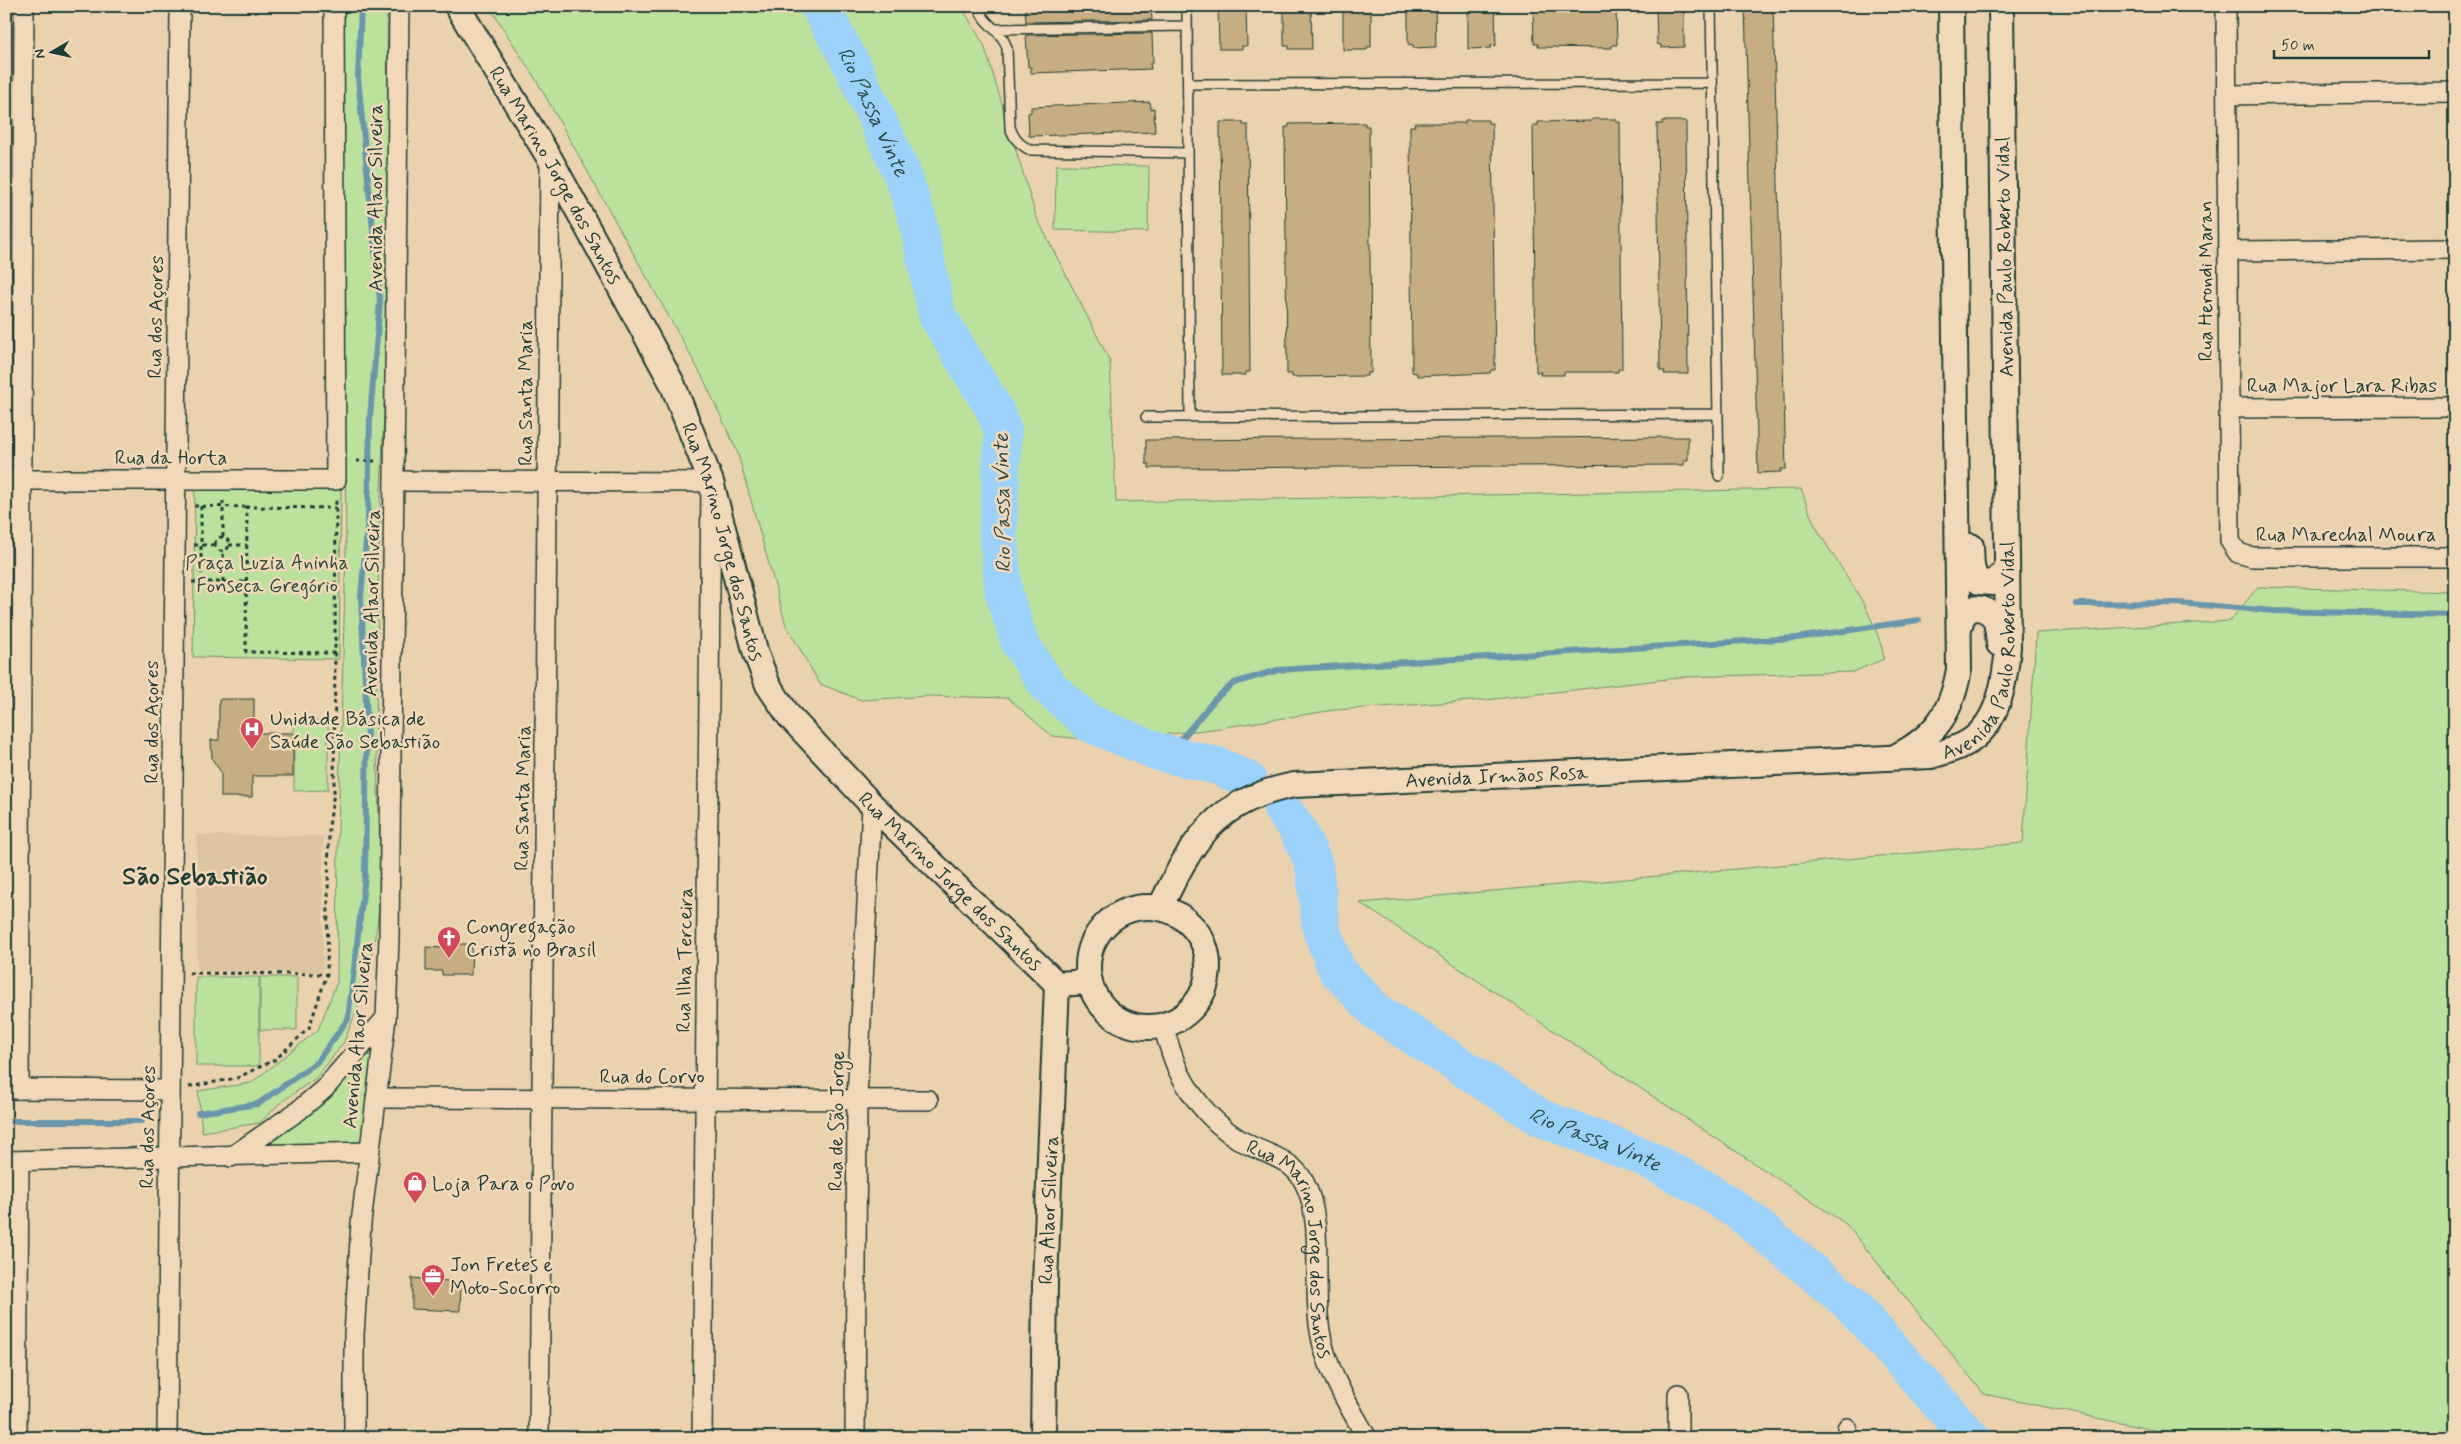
<svg xmlns="http://www.w3.org/2000/svg" width="2461" height="1444" font-family="Mynerve,sans-serif">
	<rect width="100%" height="100%" fill="#ebd2af"/>
	<filter id="ink" filterUnits="userSpaceOnUse"><feTurbulence type="fractalNoise" baseFrequency=".02" numOctaves="2"/><feDisplacementMap in="SourceGraphic" scale="10" xChannelSelector="R" yChannelSelector="G"/><feConvolveMatrix kernelMatrix="1 2 1 2 8 2 1 2 1" color-interpolation-filters="sRGB"/></filter>
	<g filter="url(#ink)">
		<path fill="#dcc4a0" d="M197,835l126,1v136l-126,-1z"/>
		<path fill="#bce19c" stroke="#6e8f68" d="M342,6h45l2,274 -10,262 -3,183 5,160 -4,41 -12,63 -21,53 -28,36 -36,25 -20,20 -58,9 -4,-41 53,-8 67,-53 19,-48 1,-151 8,-279z
			M489,6h472l23,39 52,171 74,145 6,141 685,-13c5,12 8,25 14,36 24,44 61,85 69,134l-31,13 -168,5 -199,23 -152,10 -121,19 -106,12 -55,-5 -44,-38 -80,-2 -67,4 -41,-16 -34,-59 -49,-174 -35,-75 -164,-293z
			M1056,165l93,1 -1,66 -93,-2z
			M195,488l146,1 -2,170 -146,-2z
			M2258,587l197,5v846h-264l-207,-44 -138,-170 -486,-321 663,-60 13,-210 194,-12z
			M294,721h34v69l-34,1z
			M196,977h63v89h-63z
			M260,977h37v53h-37z
			M371,1055l4,2 -10,89 -100,-1v-4l95,-83z"/>
		<g fill="none" stroke-linecap="round" stroke-linejoin="round">
			<path stroke="#6a96ab" stroke-width="6" d="M2076,604l102,-1 96,8 181,4
				M1158,752l16,-4 41,-49 19,-16 44,-13 518,-32 123,-18
				M198,1113l60,-9 59,-42 31,-43 17,-143 2,-152 -6,-128 7,-77 2,-102 10,-116 -22,-223 3,-72
				M6,1121h136"/>
			<g stroke="#9cd2fa" stroke-width="38">
				<path id="s1" d="M819,6l31,55 52,112 15,44 20,98 56,92 10,23 -5,103 6,61 16,49 28,43 41,37 69,29 60,14 30,14"/>
				<path id="s2" d="M1282,808l16,22 16,34 7,65 16,41 41,43 163,105 100,38 64,33 37,25 109,90 120,134"/>
			</g>
		</g>
		<path fill="#c6ae82" stroke="#1f3d34" d="M1025,6h126l1,14 -126,2z
			M1218,6h28l1,40h-5v3h-23z
			M1284,6h27l1,43h-23v-3h-5z
			M1343,6h28v41h-4v3h-24z
			M1408,6h27l1,41 -23,1v-3l-5,-1z
			M1468,6h27l1,40 -5,-1v3l-23,1z
			M1533,6h83l1,39h-5v3l-74,-1v-3h-4z
			M1656,6h28v41l-23,1v-3l-4,-1z
			M1745,6h28l13,463h-5v3l-23,1z
			M1152,33l1,30h-3l1,6 -120,4v-6h-3l-2,-32z
			M1150,102l1,7 3,-1 1,24 -126,4 -1,-23 3,-1v-5z
			M1592,119h24v3h4l2,247h-4v3h-54v3h-24l1,-3h-5l-3,-247h5v-3l54,-1z
			M1465,120h23v3h4l3,247h-4l-1,3 -73,3v-3l-5,-1 -2,-246h5l-1,-3h51z
			M1662,121h24l2,253h-24l1,-3h-5l-3,-247h5z
			M1220,122h23v3h5l2,247h-4v3h-24z
			M1365,123v3h4l2,247h-4v3l-75,1v-3h-5l-2,-247h4v-3z
			M1688,437v23h-4v5l-509,3h-26v-4h-3v-24z
			M219,699h35v34h39v43h-41v21h-31v-25l-9,-13 -1,-19h8z
			M442,944h30l-1,31h-29v-4h-16v-24l16,1z
			M412,1278l49,4 -1,29 -48,-2z"/>
		<g fill="none" stroke-linecap="round" stroke-linejoin="round">
			<g stroke="#1f3d34" stroke-width="12">
				<path id="service" d="M979,6c3,19 22,22 28,42l3,79c4,12 9,17 20,23l158,3
					M1187,6l3,411
					M1711,6l8,470
					M997,29l190,-3
					M1188,84l524,-1
					M1146,417l572,-3"/>
			</g>
			<g stroke="#1f3d34" stroke-width="22">
				<g id="minor">
					<path d="M2226,6l4,535 8,12 14,4h203"/>
					<path d="M2227,95l228,-3"/>
					<path d="M2228,251l227,-2"/>
					<path d="M2229,408l226,-1"/>
					<path d="M6,480h330l-2,-474"/>
					<path d="M395,481l316,1 -9,956"/>
					<path id="s3" d="M1163,1026c5,15 9,32 16,46 15,30 40,58 70,73 20,10 44,15 55,37 21,38 8,105 16,149 6,39 28,73 47,107"/>
					<path d="M7,1089l163,1"/>
					<path d="M19,1089l5,-1083"/>
					<path d="M376,1098l552,2"/>
					<path d="M231,1157l67,-46 26,-22 62,-71"/>
					<path d="M6,1161l363,-9"/>
					<path d="M1678,1394v44"/>
					<path d="M1847,1428l1,10"/>
					<path d="M17,1438l2,-277"/>
					<path d="M167,1438l13,-1432"/>
					<path d="M354,1438v-103l7,-112 25,-205 3,-80 10,-932"/>
					<path d="M539,1438l11,-1279"/>
					<path d="M855,1438l2,-339 15,-294"/>
				</g>
			</g>
			<g stroke="#1f3d34" stroke-width="28">
				<g id="tertiary">
					<path id="s4" d="M457,6l93,153 122,224 39,99 45,172 12,31 21,31 83,89 185,179 33,-2"/>
					<path d="M1971,546c1,13 -1,26 8,36l14,1 14,-13"/>
					<path d="M1959,629c1,-4 3,-12 6,-15 8,-11 25,-5 30,6 3,7 3,16 4,24"/>
					<path d="M1897,756c39,-20 55,-44 62,-87l-8,-663"/>
					<circle cx="1148" cy="967" r="60"/>
					<path id="s5" d="M1160,908c33,-69 55,-107 134,-123l637,-29c13,-4 27,-7 39,-15 30,-20 35,-62 38,-94l-7,-641"/>
					<path id="s6" d="M1043,1438l2,-155 12,-299"/>
				</g>
			</g>
			<path stroke="#1f3d34" stroke-width="3" stroke-dasharray="4 4" stroke-linecap="butt" d="M356,461h19
				M194,506l53,1
				M223,537v-39
				M215 544a7 7 0 1 1 14 0a7 7 0 1 1-14 0Z
				M194,545h22
				M229,545h18
				M192,582h55
				M201,582v-76
				M223,582v-31
				M335,653l-89,-1 1,-145 89,1
				M189,973l138,1
				M189,1087l48,-9 39,-19 33,-31 18,-54 2,-147 5,-35 2,-294"/>
			<use href="#service" stroke="#f1d8b9" stroke-width="9"/>
			<use href="#minor" stroke="#f1d8b9" stroke-width="19"/>
			<use href="#tertiary" stroke="#f1d8b9" stroke-width="24"/>
		</g>
	</g>
	<defs>
		<g id="hospital-pin" transform="scale(1.25)"><path d="M0 17L-7.5 6A9.5 9.5 0 1 1 7.5 6Z" fill="#d1495b" stroke="#f1d8b9"/><path d="M-5-5h3v3.5h4V-5h3V5h-3V1.5h-4V5h-3Z" fill="#fff"/></g>
		<g id="church-pin" transform="scale(1.25)"><path d="M0 17L-7.5 6A9.5 9.5 0 1 1 7.5 6Z" fill="#d1495b" stroke="#f1d8b9"/><path d="M-1.2-6h2.4v3.5h3.3v2.4h-3.3V6h-2.4V-.1h-3.3v-2.4h3.3Z" fill="#fff"/></g>
		<g id="shop-pin" transform="scale(1.25)"><path d="M0 17L-7.5 6A9.5 9.5 0 1 1 7.5 6Z" fill="#d1495b" stroke="#f1d8b9"/><path d="M-5-2.5h2.3a2.7 3.5 0 0 1 5.4 0H5L5.5 6h-11ZM-1.5-2.5h3a1.5 2.3 0 0 0-3 0Z" fill="#fff"/></g>
		<g id="office-pin" transform="scale(1.25)"><path d="M0 17L-7.5 6A9.5 9.5 0 1 1 7.5 6Z" fill="#d1495b" stroke="#f1d8b9"/><path d="M-6-3h4V-5.5h4V-3h4V5H-6ZM-1-4.5V-3h2v-1.5ZM-6 0V1H6V0Z" fill="#fff"/></g>
	</defs>
	<g fill-rule="evenodd">
		<use href="#hospital-pin" x="252" y="729"/>
		<use href="#church-pin" x="449" y="938"/>
		<use href="#shop-pin" x="415" y="1183"/>
		<use href="#office-pin" x="433" y="1276"/>
	</g>
	<g text-anchor="middle" stroke-width="5" stroke-linejoin="round" paint-order="stroke">
		<g font-size="20" fill="#1f3d34" stroke="#f1d8b9">
			<text dy="7" stroke="none"><textPath href="#s4" startOffset="196">Rua Marino Jorge dos Santos</textPath></text>
			<text transform="translate(375 198) rotate(-90)" y="7">Avenida Alaor Silveira</text>
			<text transform="translate(2004 257) rotate(-91)" y="7">Avenida Paulo Roberto Vidal</text>
			<text transform="translate(2205 281) rotate(-90)" y="7">Rua Herondi Maran</text>
			<text transform="translate(155 317) rotate(-89)" y="7">Rua dos Açores</text>
			<text x="2342" y="392">Rua Major Lara Ribas</text>
			<text transform="translate(525 393) rotate(-90)" y="7">Rua Santa Maria</text>
			<text x="171" y="464">Rua da Horta</text>
			<text x="2346" y="541">Rua Marechal Moura</text>
			<text dy="7" stroke="none"><textPath href="#s4" startOffset="601">Rua Marino Jorge dos Santos</textPath></text>
			<text transform="translate(371 603) rotate(-89)" y="7">Avenida Alaor Silveira</text>
			<text dy="7" stroke="none"><textPath href="#s5" startOffset="961">Avenida Paulo Roberto Vidal</textPath></text>
			<text transform="translate(151 722) rotate(-90)" y="7">Rua dos Açores</text>
			<text dy="7" stroke="none"><textPath href="#s5" startOffset="394">Avenida Irmãos Rosa</textPath></text>
			<text transform="translate(522 798) rotate(-89)" y="7">Rua Santa Maria</text>
			<text dy="7" stroke="none"><textPath href="#s4" startOffset="1020">Rua Marino Jorge dos Santos</textPath></text>
			<text transform="translate(684 960) rotate(-89)" y="7">Rua Ilha Terceira</text>
			<text transform="translate(357 1035) rotate(-85)" y="7">Avenida Alaor Silveira</text>
			<text x="652" y="1083">Rua do Corvo</text>
			<text transform="translate(836 1121) rotate(-89)" y="7">Rua de São Jorge</text>
			<text transform="translate(147 1127) rotate(-89)" y="7">Rua dos Açores</text>
			<text dy="7" stroke="none"><textPath href="#s6" startOffset="228">Rua Alaor Silveira</textPath></text>
			<text dy="7" stroke="none"><textPath href="#s3" startOffset="274">Rua Marino Jorge dos Santos</textPath></text>
		</g>
		<g font-size="20" fill="#2f4d3e" stroke="#f1d8b9">
			<text x="267" y="569">Praça Luzia Aninha<tspan x="267" dy="23">Fonseca Gregório</tspan></text>
		</g>
		<g font-size="20" fill="#1f3d34" stroke="#f1d8b9" text-anchor="start">
			<text x="270" y="725">Unidade Básica de<tspan x="270" dy="23">Saúde São Sebastião</tspan></text>
			<text x="466" y="933">Congregação<tspan x="466" dy="23">Cristã no Brasil</tspan></text>
			<text x="432" y="1190">Loja Para o Povo</text>
			<text x="450" y="1271">Jon Fretes e<tspan x="450" dy="23">Moto-Socorro</tspan></text>
		</g>
		<g font-size="21" font-style="italic" fill="#2c4c48" stroke="#f1d8b9">
			<text dy="7" stroke="none"><textPath href="#s1" startOffset="119">Rio Passa Vinte</textPath></text>
			<text transform="translate(1002 503) rotate(-91)" y="7">Rio Passa Vinte</text>
			<text dy="7" stroke="none"><textPath href="#s2" startOffset="486">Rio Passa Vinte</textPath></text>
		</g>
		<g font-size="25" font-weight="bold" fill="#1f3d34" stroke="#f1d8b9">
			<text x="195" y="884">São Sebastião</text>
		</g>
	</g>
	<rect width="2461" height="1444" fill="none" stroke="#f1d8b9" stroke-width="25"/>
	<rect x="12" y="12" width="2436" height="1419" fill="none" stroke="#1f3d34" stroke-width="2" filter="url(#ink)"/>
	<g transform="translate(52 52) rotate(261)" stroke="#f1d8b9" stroke-width="4" paint-order="stroke">
	<path d="M0-4L9 19L0 12L-9 19Z" fill="#1f3d34"/>
	<text y="-8" font-size="14" font-weight="bold" text-anchor="middle" fill="#1f3d34">N</text>
	</g>
	<path d="M2274 50v8h155v-8" fill="none" stroke="#1f3d34" stroke-width="2.5"/>
	<text x="2281" y="50" font-size="15" fill="#1f3d34" stroke="#f1d8b9" stroke-width="4" paint-order="stroke">50 m</text>
</svg>
